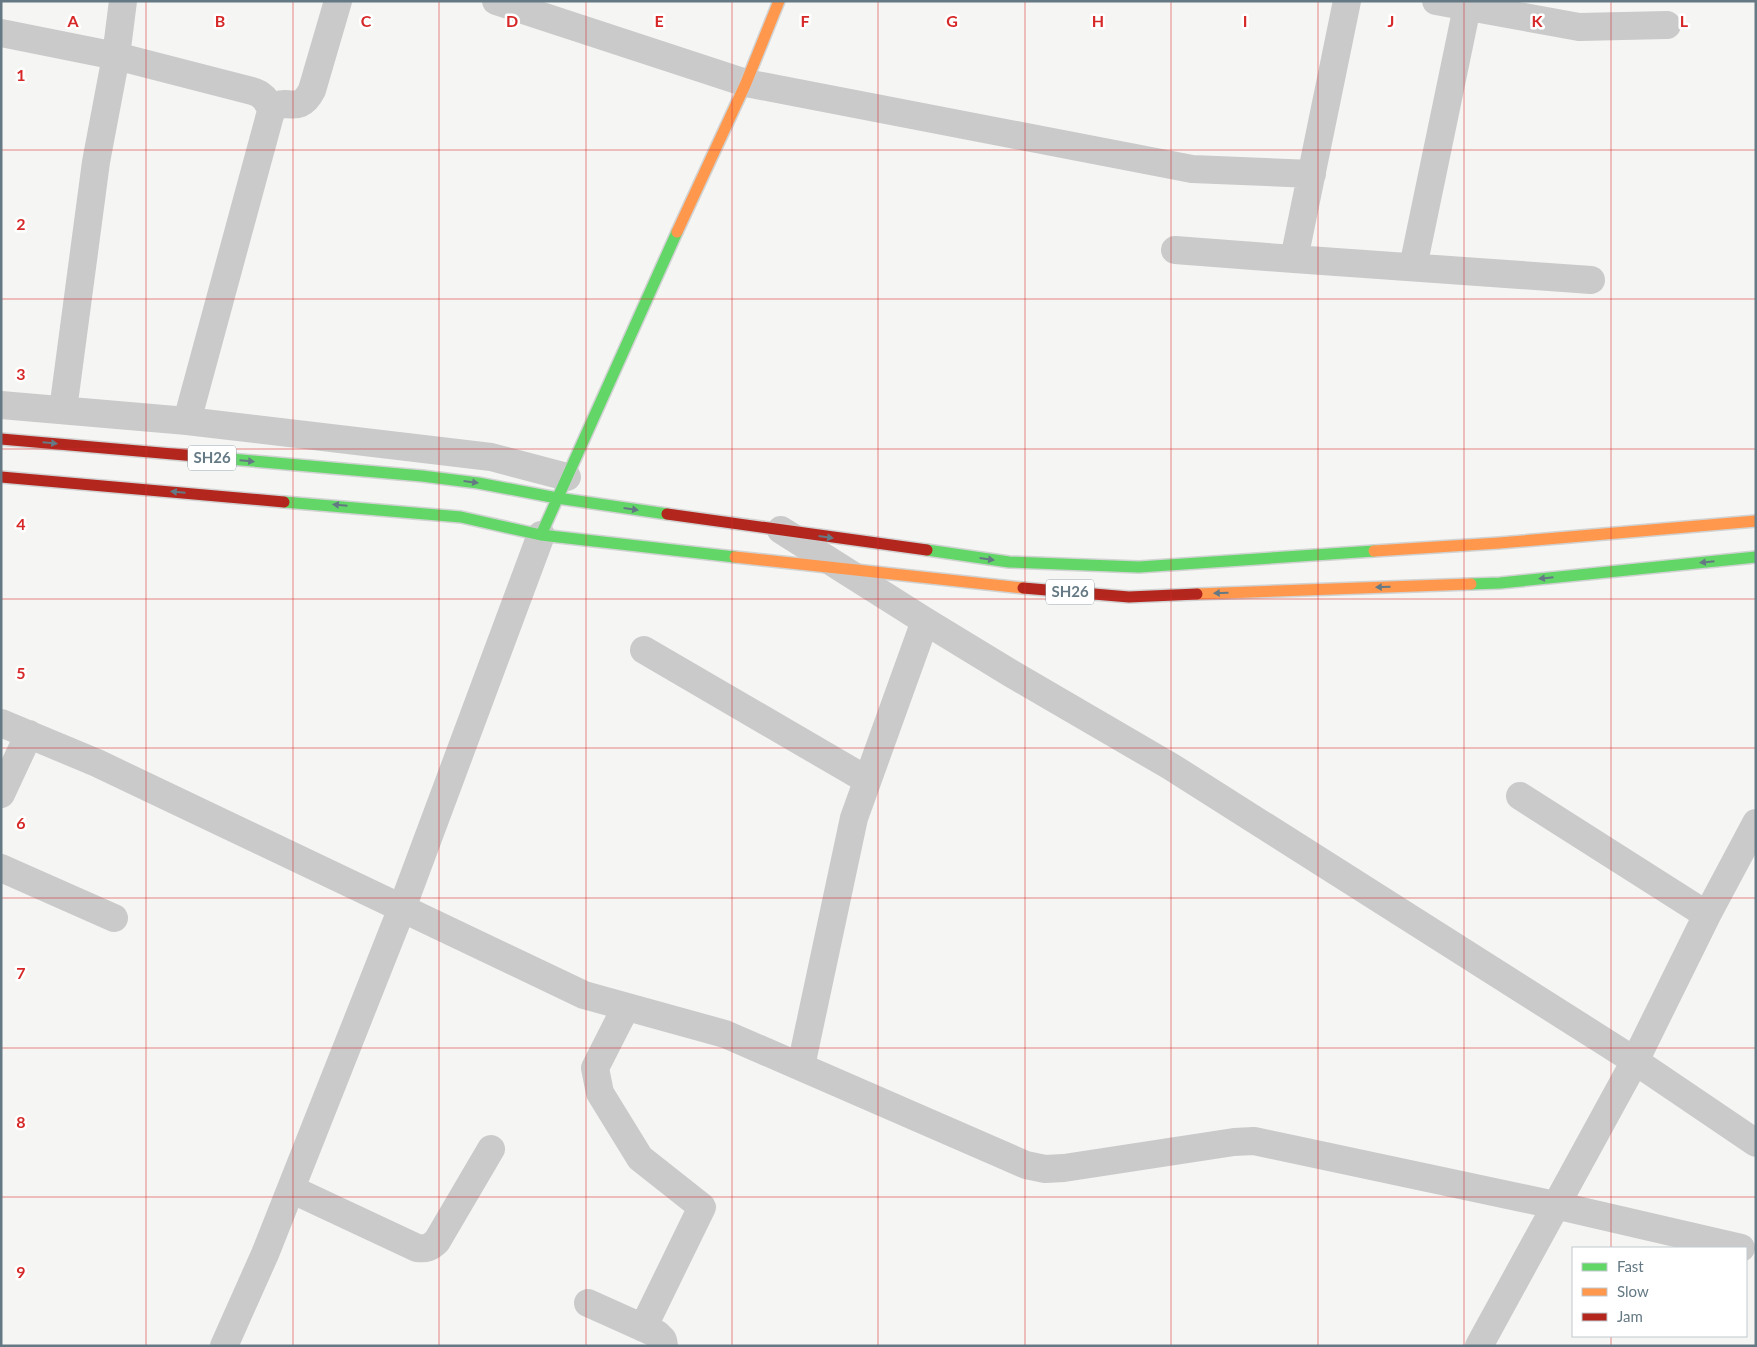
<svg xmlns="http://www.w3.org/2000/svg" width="1757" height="1347" font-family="Lato,sans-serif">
	<rect width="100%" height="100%" fill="#f5f5f3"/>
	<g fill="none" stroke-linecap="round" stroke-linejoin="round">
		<g stroke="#d1d3d3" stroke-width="14">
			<path id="fast" d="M230,459l192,17 56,7 79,15 110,16
				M284,502l177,15 80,18 194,22
				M541,535l136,-303
				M927,550l82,12 130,5 235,-16
				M1471,584l29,-1 256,-26"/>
		</g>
		<g stroke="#d1d3d3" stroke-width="14">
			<path id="slow" d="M677,232l69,-149 33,-82
				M1374,551l125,-8 257,-22
				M735,557l288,31
				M1197,594l274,-10"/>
		</g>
		<g stroke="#d1d3d3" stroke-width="14">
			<path id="jam" d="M1,439l229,20
				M1,477l283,25
				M667,514l260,36
				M1023,588l106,9 68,-3"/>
		</g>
		<path stroke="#cacacb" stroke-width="28" d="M496,1l250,82 446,86 120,5
			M1347,1l-53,258 297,21
			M1436,1l143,26 88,-2
			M1,33l115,23 136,35c11,3 14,9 20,19
			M1175,250l119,9
			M1413,267l54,-260
			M1,405l186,16 304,36 76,20
			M63,410l33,-248 20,-106 7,-55
			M187,421l83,-306c11,-25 27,5 42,-25l26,-89
			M781,530l144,91 87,53 158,92 465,295 121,82
			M644,650l223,130
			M1,723l96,40 487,232 141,39 301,131 19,4 19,-1 170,-26 20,-1 301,64 186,43
			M1,794l28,-60
			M1520,796l187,119
			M1,868l113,50
			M626,1007l-31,61 5,25 40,65 62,49 -59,121
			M801,1066l53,-248 71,-197
			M291,1189l126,59c9,1 13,0 20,-7l54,-92
			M588,1303l69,31 6,6 1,6
			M224,1346l41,-92 137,-346 139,-373
			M1479,1346l156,-285 72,-146 49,-92"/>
		<use href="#fast" stroke="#63d668" stroke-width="11"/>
		<use href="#slow" stroke="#ff974d" stroke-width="11"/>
		<use href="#jam" stroke="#b3261e" stroke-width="11"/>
	</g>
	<defs><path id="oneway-solid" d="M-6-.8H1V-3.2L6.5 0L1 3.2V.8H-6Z" transform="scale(1.25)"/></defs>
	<g fill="#657984">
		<use href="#oneway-solid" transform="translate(50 443) rotate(5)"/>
		<use href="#oneway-solid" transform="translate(247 461) rotate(5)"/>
		<use href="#oneway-solid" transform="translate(471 482) rotate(7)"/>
		<use href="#oneway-solid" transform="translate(178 492) rotate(-175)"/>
		<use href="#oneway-solid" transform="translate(340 505) rotate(-175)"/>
		<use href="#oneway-solid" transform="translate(631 509) rotate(8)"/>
		<use href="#oneway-solid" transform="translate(826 537) rotate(8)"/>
		<use href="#oneway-solid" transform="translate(987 559) rotate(8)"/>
		<use href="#oneway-solid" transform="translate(1707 562) rotate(174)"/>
		<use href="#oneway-solid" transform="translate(1546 578) rotate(174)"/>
		<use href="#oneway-solid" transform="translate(1383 587) rotate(178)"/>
		<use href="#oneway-solid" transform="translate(1221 593) rotate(178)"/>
	</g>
	<path fill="none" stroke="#d62828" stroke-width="1" stroke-opacity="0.55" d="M146,1v1345M293,1v1345M439,1v1345M586,1v1345M732,1v1345M878,1v1345M1025,1v1345M1171,1v1345M1318,1v1345M1464,1v1345M1611,1v1247M1,150h1755M1,299h1755M1,449h1755M1,599h1755M1,748h1755M1,898h1755M1,1048h1755M1,1197h1755M1611,1336v10"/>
	<g text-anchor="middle" stroke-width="5" stroke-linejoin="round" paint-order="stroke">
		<g fill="#fff" stroke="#93a1a9" stroke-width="1">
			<rect x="188" y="445.5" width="48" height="25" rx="4"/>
			<rect x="1046" y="579.5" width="48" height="25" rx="4"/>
		</g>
		<g font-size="15" font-weight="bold" fill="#657984">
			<text x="212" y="463">SH26</text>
			<text x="1070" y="597">SH26</text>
		</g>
	</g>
	<g font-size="16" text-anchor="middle" font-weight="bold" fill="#d62828" stroke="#fff" stroke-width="5" stroke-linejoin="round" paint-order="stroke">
		<text x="73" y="27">A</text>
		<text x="220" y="27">B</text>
		<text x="366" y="27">C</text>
		<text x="512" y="27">D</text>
		<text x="659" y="27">E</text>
		<text x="805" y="27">F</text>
		<text x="952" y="27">G</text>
		<text x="1098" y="27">H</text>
		<text x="1245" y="27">I</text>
		<text x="1391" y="27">J</text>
		<text x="1537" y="27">K</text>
		<text x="1684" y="27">L</text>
		<text x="21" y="81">1</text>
		<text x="21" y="230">2</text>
		<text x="21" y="380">3</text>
		<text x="21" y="530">4</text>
		<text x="21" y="679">5</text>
		<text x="21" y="829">6</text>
		<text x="21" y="979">7</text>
		<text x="21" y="1128">8</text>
		<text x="21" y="1278">9</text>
	</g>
	<rect width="1757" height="1347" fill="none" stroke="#657984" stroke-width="5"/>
	<rect x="1572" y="1247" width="175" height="90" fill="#ffffff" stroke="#c1c9ce"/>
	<rect x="1582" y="1263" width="25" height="8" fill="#63d668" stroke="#c1c9ce"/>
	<text x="1617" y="1272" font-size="15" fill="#657984">Fast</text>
	<rect x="1582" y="1288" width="25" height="8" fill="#ff974d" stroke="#c1c9ce"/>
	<text x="1617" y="1297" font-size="15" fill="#657984">Slow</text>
	<rect x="1582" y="1313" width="25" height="8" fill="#b3261e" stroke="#c1c9ce"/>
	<text x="1617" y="1322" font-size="15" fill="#657984">Jam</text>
</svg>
